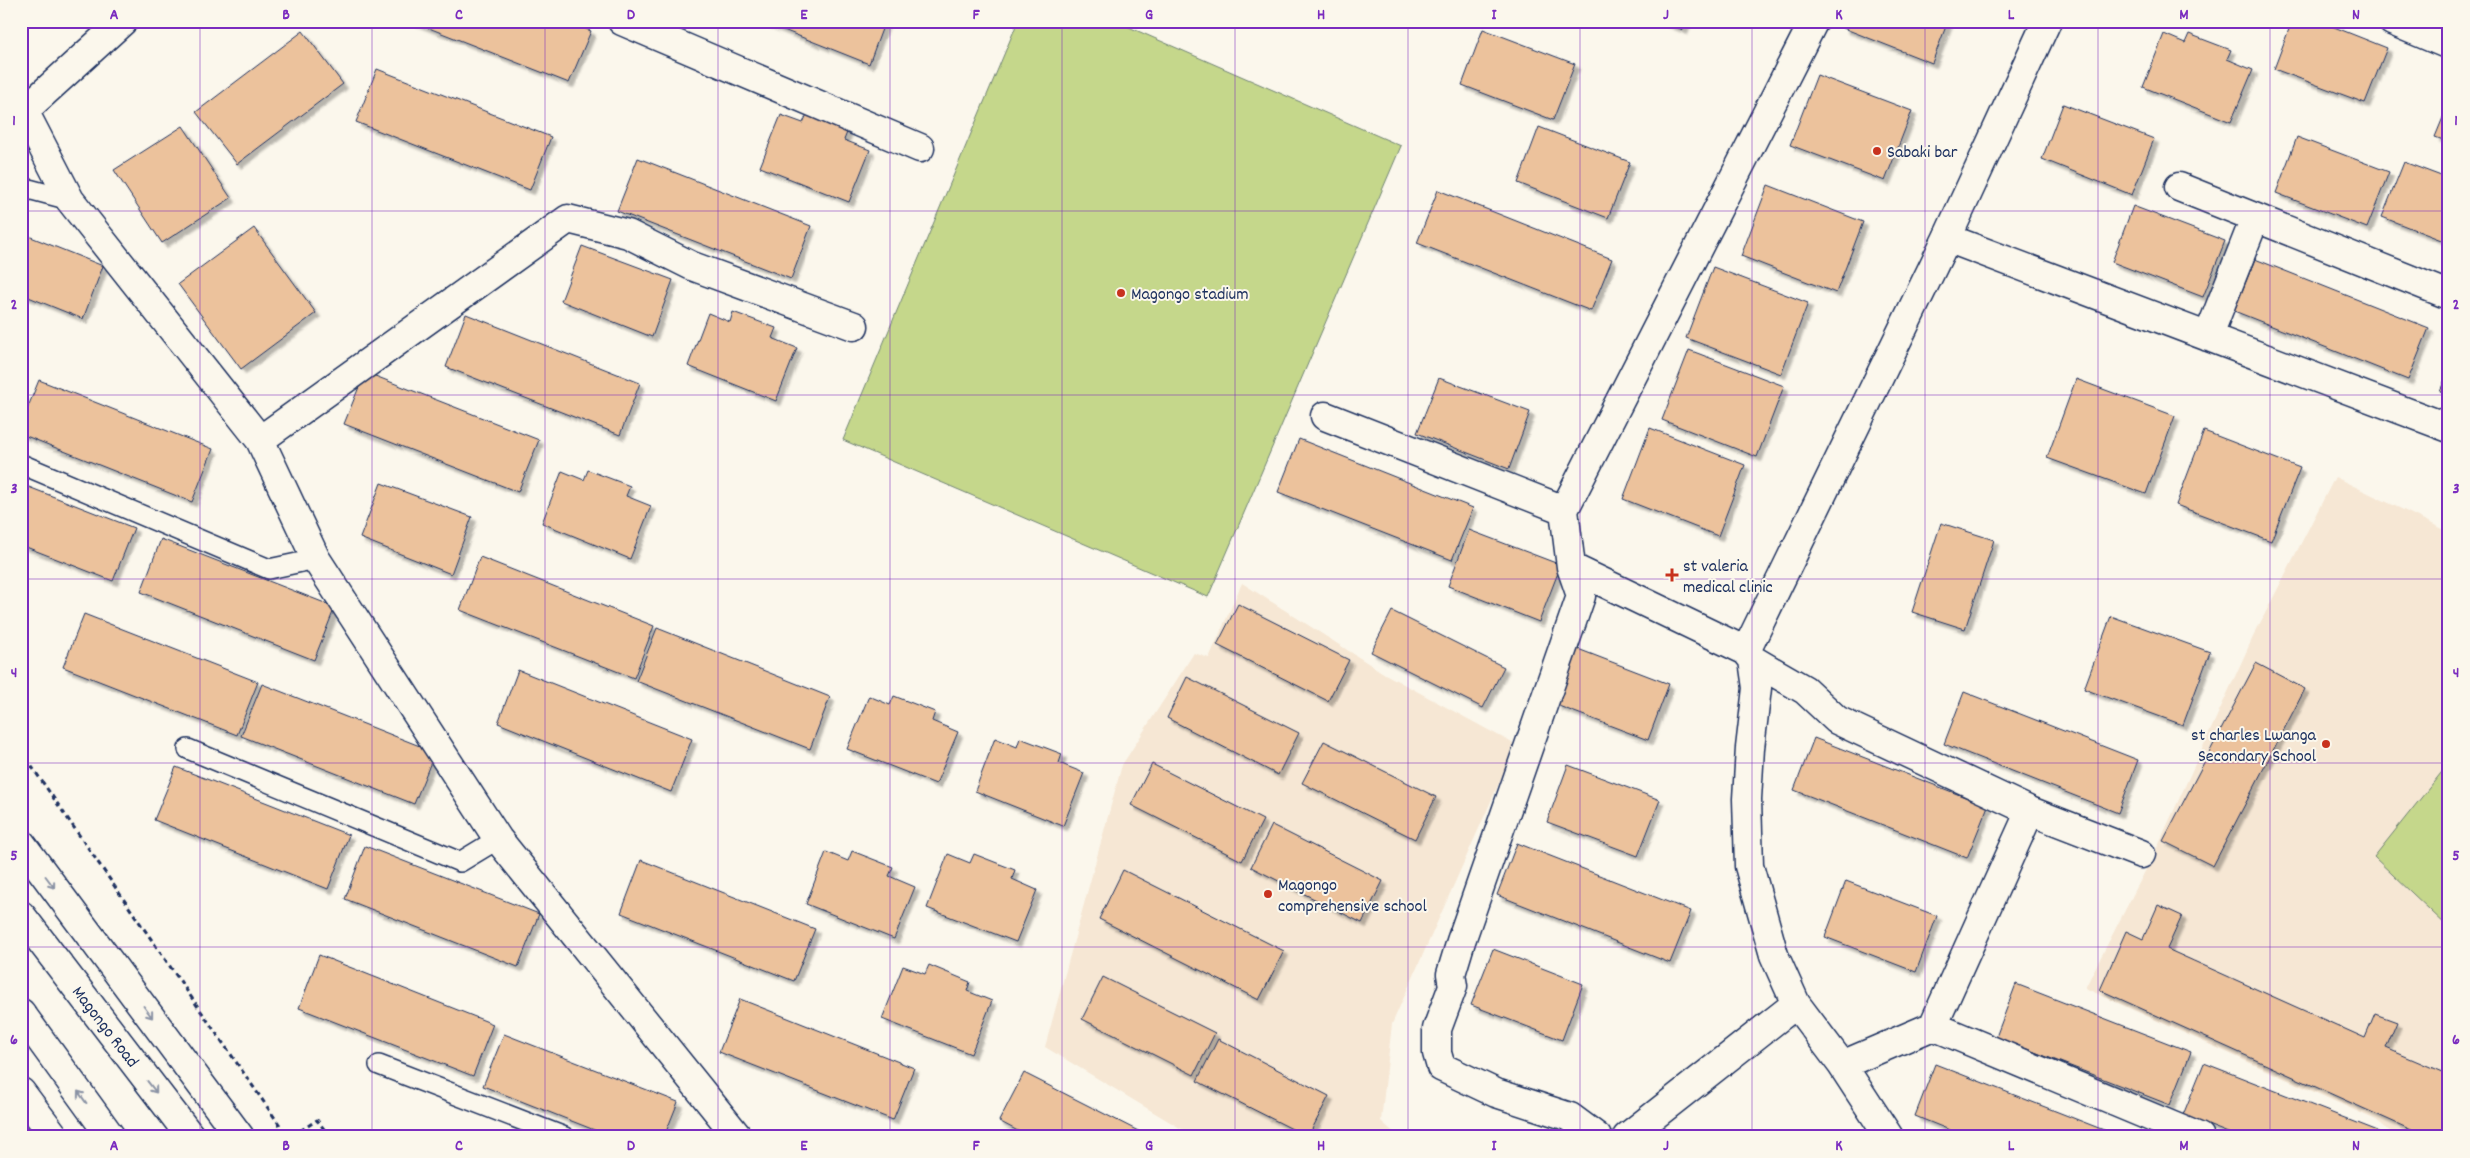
<svg xmlns="http://www.w3.org/2000/svg" width="2470" height="1158" font-family="Dekko,sans-serif">
	<defs>
		<filter id="shadow"><feDropShadow dx="4.5" dy="4.5" stdDeviation="1" flood-color="#0004"/></filter>
	</defs>
	<rect width="100%" height="100%" fill="#fbf7ec"/>
	<filter id="ink" filterUnits="userSpaceOnUse"><feTurbulence type="fractalNoise" baseFrequency=".02" numOctaves="2"/><feDisplacementMap in="SourceGraphic" scale="10" xChannelSelector="R" yChannelSelector="G"/><feConvolveMatrix kernelMatrix="1 2 1 2 8 2 1 2 1" color-interpolation-filters="sRGB"/></filter>
	<g filter="url(#ink)">
		<path fill="#f6e7d4" d="M2335,477l114,55v605h-52l-21,-17 -291,-132 70,-136 98,-215z
			M1242,583l143,91 131,71 -124,279 -11,97 18,16h-204l-150,-90 77,-282 72,-112 15,5z"/>
		<path fill="#c5d78b" stroke="#708374" d="M1018,21h97l286,125 -193,451 -365,-157z
			M2449,763v165l-75,-71z"/>
		<path fill="#ecc29c" stroke="#1b2f5e" filter="url(#shadow)" d="M411,21h155l25,10 -22,52z
			M761,21h124l-16,43z
			M1661,21h25l-3,9z
			M1846,21h102l-16,42 -89,-35z
			M2292,21h27l68,27 -22,55 -91,-34z
			M2423,21h26v10z
			M1483,29l92,35 -22,56 -91,-35z
			M303,31l40,53 -106,80 -41,-52z
			M2164,34l21,9 4,-9 42,16 -4,9 26,11 -22,52 -88,-35z
			M377,69l174,68 -21,53 -174,-68z
			M1817,75l95,36 -27,70 -95,-36z
			M2449,103v39l-14,-5z
			M2063,104l91,35 -22,56 -90,-36z
			M807,114l41,16 -4,10 26,10 -21,52 -89,-35 21,-52 22,8z
			M183,126l48,72 -69,45 -48,-73z
			M1539,127l91,35 -22,56 -90,-35z
			M2297,137l92,35 -22,56 -91,-35z
			M638,158l173,68 -20,53 -174,-68z
			M2404,162l45,17v64l-67,-26z
			M1768,185l95,37 -27,71 -95,-37z
			M1438,190l174,69 -21,52 -174,-68z
			M2133,206l92,35 -22,56 -91,-35z
			M254,228l62,85 -75,56 -63,-85z
			M21,233l82,33 -20,53 -62,-25z
			M582,246l91,34 -21,57 -91,-36z
			M2255,259l174,69 -21,52 -174,-69z
			M1713,267l95,36 -27,71 -95,-36z
			M733,312l43,16 -4,10 25,10 -21,53 -88,-35 20,-53 22,9z
			M466,314l174,69 -20,52 -174,-68z
			M1689,350l95,36 -27,71 -95,-37z
			M2449,370v24l-9,-3z
			M365,372l174,68 -21,52 -174,-68z
			M1439,378l91,34 -21,57 -92,-36z
			M2076,379l99,37 -29,78 -99,-36z
			M39,380l174,69 -21,53 -171,-68v-10z
			M1650,428l95,37 -27,71 -95,-37z
			M2204,431l96,37 -29,73 -95,-36z
			M1299,439l174,69 -21,52 -174,-68z
			M588,470l42,16 -4,10 25,10 -21,53 -88,-36 20,-52 22,9z
			M381,483l91,34 -21,57 -91,-36z
			M21,484l113,44 -21,53 -92,-36z
			M1941,523l53,17 -29,89 -53,-17z
			M1469,530l92,35 -22,57 -91,-36z
			M161,539l174,68 -21,53 -173,-68z
			M480,557l174,69 -20,52 -174,-68z
			M1238,604l111,56 -21,41 -111,-56z
			M1392,611l112,56 -21,41 -112,-56z
			M84,614l174,68 -21,53 -174,-68z
			M2111,616l99,36 -27,73 -99,-36z
			M657,628l173,69 -20,52 -174,-68z
			M1578,649l91,35 -21,56 -92,-35z
			M2256,663l49,26 -92,177 -50,-25z
			M518,670l174,69 -21,53 -173,-69z
			M1187,677l112,56 -21,42 -111,-57z
			M262,684l173,68 -21,52 -173,-68z
			M1964,692l174,68 -20,53 -174,-69z
			M869,696l21,9 4,-9 41,16 -3,9 26,11 -22,52 -89,-35z
			M995,738l22,9 3,-9 42,16 -3,9 25,10 -21,53 -88,-35z
			M1814,738l174,68 -21,52 -173,-68z
			M1324,741l112,56 -21,42 -113,-56z
			M1152,764l111,56 -21,41 -111,-56z
			M1568,765l92,35 -22,56 -91,-34z
			M176,767l173,68 -21,54 -174,-69z
			M1272,825l111,56 -21,42 -111,-56z
			M1517,843l174,68 -21,52 -173,-68z
			M365,846l174,68 -21,53 -173,-68z
			M852,851l41,16 -4,9 26,11 -21,52 -88,-35 20,-52 22,9z
			M948,854l22,9 4,-9 41,16 -3,9 25,11 -21,52 -89,-34z
			M641,860l174,69 -21,52 -173,-68z
			M1123,870l161,81 -25,49 -160,-81z
			M1846,881l91,35 -21,56 -91,-35z
			M2158,905l24,11 -15,33 198,89 10,-24 22,8 -11,26 63,27v62h-22l-327,-147 26,-59 17,8z
			M1493,949l90,35 -21,56 -91,-35z
			M319,955l174,69 -20,52 -174,-68z
			M929,965l41,17 -3,9 25,10 -21,53 -89,-35 21,-53 22,8z
			M1103,977l112,56 -21,42 -112,-56z
			M2016,984l175,68 -21,53 -174,-68z
			M740,999l174,69 -21,52 -174,-68z
			M504,1034l174,68 -14,35h-52l-129,-51z
			M1218,1039l111,57 -21,41 -111,-56z
			M2204,1063l174,68 -2,6h-138l-55,-22z
			M1935,1064l174,68 -2,5h-140l-52,-21z
			M1024,1073l126,64h-121l-30,-16z"/>
		<g fill="none" stroke-linecap="round" stroke-linejoin="round">
			<g stroke="#1b2f5e" stroke-width="22">
				<path id="service" d="M21,187l49,13
					M21,464l248,105 47,-10
					M188,749l272,113 38,-23
					M379,1065l186,72"/>
			</g>
			<g stroke="#1b2f5e" stroke-width="31">
				<path id="minor" d="M622,21l298,127
					M2392,21l57,24
					M21,105l49,95 190,240 56,119 182,280 240,298
					M25,110l98,-89
					M2179,187l270,108
					M1947,238l502,190
					M2208,337l47,-119
					M1325,416l239,94 7,57 175,84
					M260,440l308,-221 60,15 64,32 162,60
					M1564,510l250,-489
					M1571,567l10,29 -120,345 -10,33 2,12 -16,43v24l4,14 55,26 74,24 27,20
					M1753,660l52,30 32,30 193,91 111,43
					M1933,1026l97,-215
					M1842,1065l91,-39 266,111
					M1627,1137l169,-133
					M1889,1137l-47,-72 -46,-61 -22,-49 -25,-89 -2,-67 3,-51 7,-60 -4,-28 -7,-9 201,-413 100,-217"/>
			</g>
			<g stroke="#1b2f5e" stroke-width="31">
				<g id="secondary">
					<path d="M21,843l219,294"/>
					<path id="s1" d="M21,915l170,222"/>
					<path d="M21,1013l90,124"/>
					<path d="M21,1092l34,45"/>
				</g>
			</g>
			<path stroke="#1b2f5e" stroke-width="3" stroke-dasharray="5 4" stroke-linecap="butt" d="M21,751l267,386
				M300,1137l-3,-4 20,-13 13,17"/>
			<use href="#service" stroke="#fbf7ec" stroke-width="19"/>
			<use href="#minor" stroke="#fbf7ec" stroke-width="28"/>
			<use href="#secondary" stroke="#fbf7ec" stroke-width="28"/>
		</g>
		<defs><path id="oneway-shaft" d="M-6 0H5M1.5-3L5.5 0L1.5 3" fill="none" stroke-width="1.6" stroke-linecap="round" stroke-linejoin="round" transform="scale(1.25)"/></defs>
		<g stroke="#8b93a5">
			<use href="#oneway-shaft" transform="translate(50 882) rotate(53)"/>
			<use href="#oneway-shaft" transform="translate(148 1012) rotate(53)"/>
			<use href="#oneway-shaft" transform="translate(152 1087) rotate(52)"/>
			<use href="#oneway-shaft" transform="translate(82 1097) rotate(-126)"/>
		</g>
	</g>
	<path fill="none" stroke="#7b2cbf" stroke-width="1" stroke-opacity="0.55" d="M200,21v1116M372,21v1116M545,21v1116M718,21v1116M890,21v1116M1062,21v1116M1235,21v1116M1408,21v1116M1580,21v1116M1752,21v1116M1925,21v1116M2098,21v1116M2270,21v1116M21,211h2428M21,395h2428M21,579h2428M21,763h2428M21,947h2428"/>
	<g fill="#c8321e" stroke="#fbf7ec" stroke-width="2">
		<circle cx="1877" cy="151" r="5"/>
		<circle cx="1121" cy="293" r="5"/>
		<path d="M1669.5 567.5h5v5h5v5h-5v5h-5v-5h-5v-5h5z"/>
		<circle cx="2326" cy="744" r="5"/>
		<circle cx="1268" cy="894" r="5"/>
	</g>
	<g text-anchor="middle" stroke-width="4" stroke-linejoin="round" paint-order="stroke">
		<g font-size="18" fill="#1b2f5e" stroke="#fbf7ec" text-anchor="start">
			<text x="1887" y="157">Sabaki bar</text>
			<text x="1131" y="299">Magongo stadium</text>
			<text x="1683" y="571">st valeria<tspan x="1683" dy="21">medical clinic</tspan></text>
			<text x="2316" y="740" text-anchor="end">st charles Lwanga<tspan x="2316" dy="21">Secondary School</tspan></text>
			<text x="1278" y="890">Magongo<tspan x="1278" dy="21">comprehensive school</tspan></text>
		</g>
		<g font-size="18" fill="#1b2f5e" stroke="#fbf7ec">
			<text dy="6" stroke="none"><textPath href="#s1" startOffset="140">Magongo Road</textPath></text>
		</g>
	</g>
	<rect width="2470" height="1158" fill="none" stroke="#fbf7ec" stroke-width="55"/>
	<rect x="28" y="28" width="2414" height="1102" fill="none" stroke="#7b2cbf" stroke-width="2"/>
	<g font-size="16" text-anchor="middle" font-weight="bold" fill="#7b2cbf">
		<text x="114" y="19">A</text>
		<text x="286" y="19">B</text>
		<text x="459" y="19">C</text>
		<text x="631" y="19">D</text>
		<text x="804" y="19">E</text>
		<text x="976" y="19">F</text>
		<text x="1149" y="19">G</text>
		<text x="1321" y="19">H</text>
		<text x="1494" y="19">I</text>
		<text x="1666" y="19">J</text>
		<text x="1839" y="19">K</text>
		<text x="2011" y="19">L</text>
		<text x="2184" y="19">M</text>
		<text x="2356" y="19">N</text>
		<text x="14" y="125">1</text>
		<text x="2456" y="125">1</text>
		<text x="14" y="309">2</text>
		<text x="2456" y="309">2</text>
		<text x="14" y="493">3</text>
		<text x="2456" y="493">3</text>
		<text x="14" y="677">4</text>
		<text x="2456" y="677">4</text>
		<text x="14" y="860">5</text>
		<text x="2456" y="860">5</text>
		<text x="14" y="1044">6</text>
		<text x="2456" y="1044">6</text>
		<text x="114" y="1150">A</text>
		<text x="286" y="1150">B</text>
		<text x="459" y="1150">C</text>
		<text x="631" y="1150">D</text>
		<text x="804" y="1150">E</text>
		<text x="976" y="1150">F</text>
		<text x="1149" y="1150">G</text>
		<text x="1321" y="1150">H</text>
		<text x="1494" y="1150">I</text>
		<text x="1666" y="1150">J</text>
		<text x="1839" y="1150">K</text>
		<text x="2011" y="1150">L</text>
		<text x="2184" y="1150">M</text>
		<text x="2356" y="1150">N</text>
	</g>
</svg>
